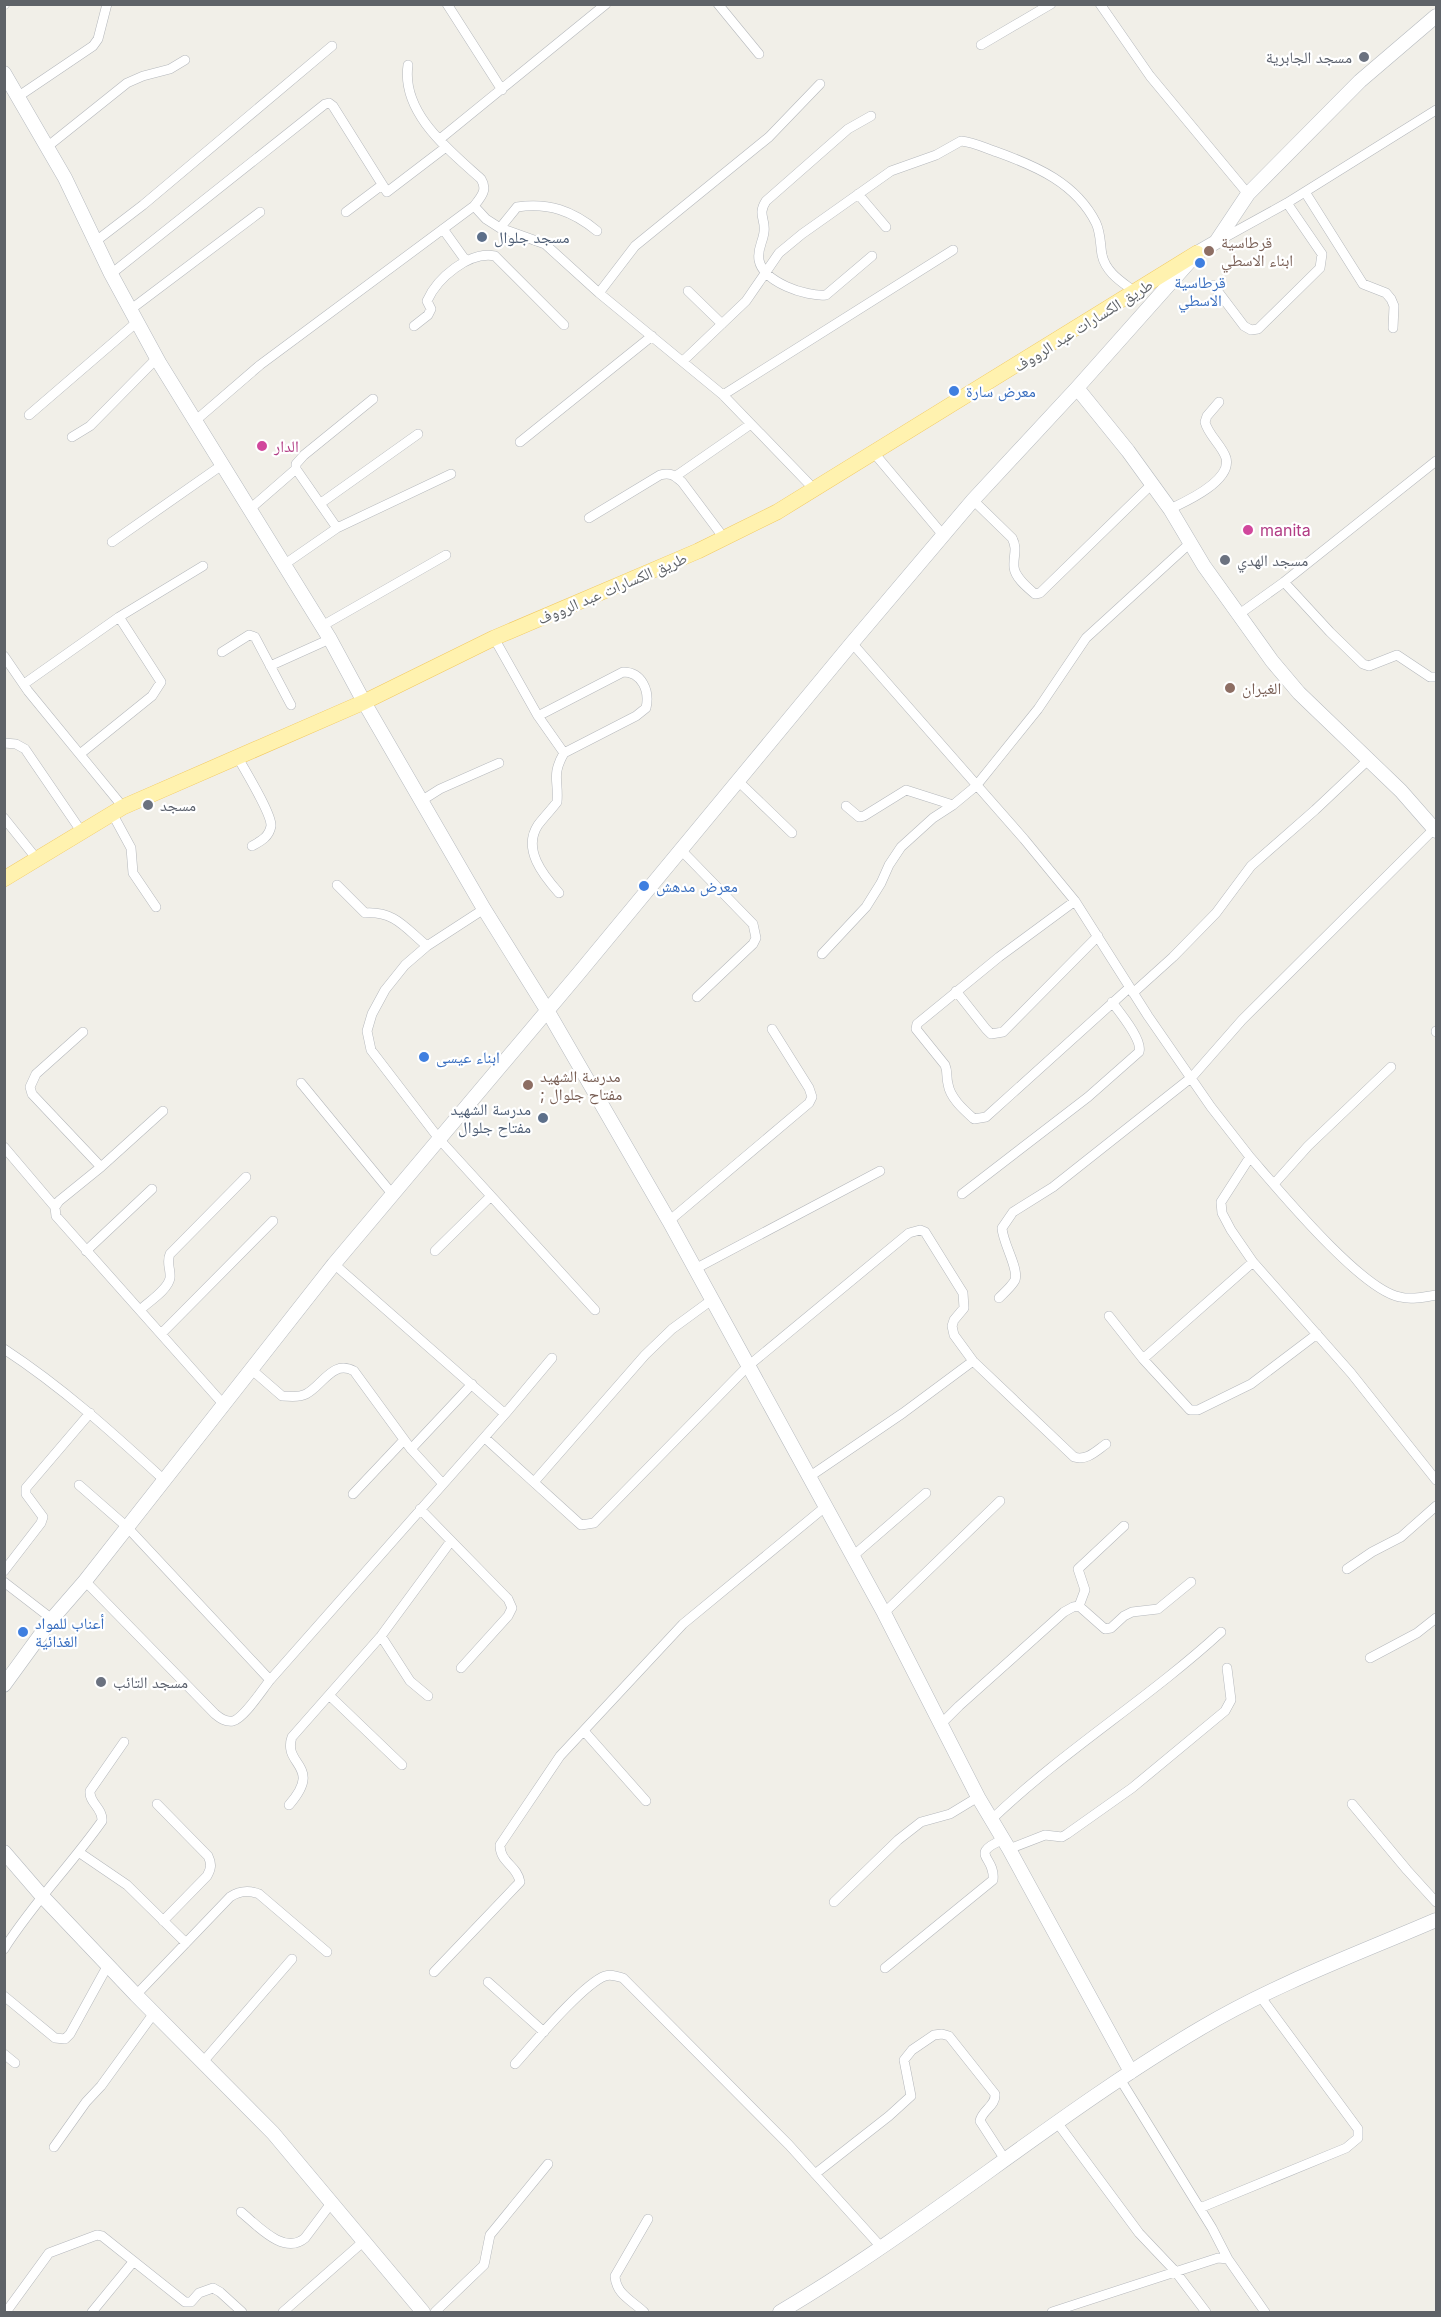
<svg xmlns="http://www.w3.org/2000/svg" width="1441" height="2317" font-family="Inter,'Noto Naskh Arabic',sans-serif">
	<rect width="100%" height="100%" fill="#f1efe8"/>
	<g fill="none" stroke-linecap="round" stroke-linejoin="round">
		<g stroke="#b5b8bc" stroke-width="10">
			<path id="street" d="M447,4l55,86
				M718,4l41,50
				M1100,4l50,72 98,118
				M4,5l1,-1
				M981,45l70,-41
				M19,96l74,-50 5,-7 9,-35
				M871,116l-23,13 -82,72c-9,14 0,18 -2,31 -1,10 -7,17 -5,28 4,22 47,37 67,35l46,-39
				M440,139l166,-135
				M47,147l80,-64 16,-7 27,-7 15,-9
				M1305,192l58,92 23,9 5,6 3,7 -1,22
				M858,194l28,33
				M474,206l12,13 14,9 45,16 54,49 124,102 91,94
				M346,212l36,-27
				M500,228l17,-21c31,-5 56,4 80,24
				M443,229l23,32
				M1220,240l67,-37 149,-93
				M96,241l47,-36 189,-159
				M111,274l214,-170 4,-1 4,3 54,86 59,-45
				M1213,285l31,41 7,4 7,-1 62,-61 2,-14 -35,-51
				M688,291l34,33
				M599,293l36,-47 134,-109 51,-53
				M130,310l130,-98
				M414,326l14,-11 3,-6 -4,-8c10,-23 42,-50 68,-45l69,69
				M683,361l63,-60 33,-48 23,-19 89,-63 45,-16 25,-14c12,1 24,7 36,11 39,14 79,31 99,71 5,11 4,21 6,32 4,18 20,27 33,37
				M723,395l230,-145
				M29,415l108,-93
				M195,421l65,-56 214,-159c7,-9 14,-16 7,-27 -32,-29 -80,-66 -73,-114
				M72,437l18,-11 67,-68
				M520,442l132,-106
				M874,453l69,82
				M676,476l75,-52
				M973,500l39,38c6,11 1,18 2,29 1,11 14,21 21,27l5,-1 112,-109
				M321,503l97,-69
				M250,509l46,-40
				M1170,509c15,-7 62,-28 56,-51 -4,-13 -18,-23 -21,-36l2,-6 12,-14
				M589,518l71,-43c10,-3 14,0 22,7l42,56
				M337,528l-41,-59v-5l8,-9 69,-56
				M112,542l110,-77
				M285,564l52,-36 114,-54
				M1284,582l46,50 33,32 6,2 28,-11 33,22h6
				M1238,615l46,-33 152,-121
				M322,626l124,-71
				M494,638l44,78 26,37c-13,23 -5,27 -7,49 -6,8 -13,15 -19,23 -16,24 5,50 21,68
				M852,643l172,196 51,62 73,115 63,91 39,50 -29,45 1,11 9,17 22,32 98,111 85,107
				M222,652l27,-17 6,2 36,68
				M4,656l24,35 95,116
				M270,666l60,-27
				M24,684l95,-67 84,-51
				M538,716l85,-44c19,0 27,19 23,36l-10,8 -72,37
				M4,743l12,1 9,5 56,82
				M80,754l72,-58 9,-14 -42,-65
				M237,756c7,13 35,58 34,70 -2,11 -10,15 -19,20
				M738,781l54,52
				M421,801l19,-12 59,-26
				M846,806l13,11 5,-1 42,-26 47,15
				M112,813l19,35 2,25 23,34
				M4,818l32,40
				M681,850l72,74 3,14 -3,6 -56,53
				M337,885l28,28c30,-2 40,15 62,33
				M1075,901l-76,56 -82,67 -1,5 29,36c3,7 1,12 3,19 2,14 16,26 26,35l12,-2 143,-129
				M484,909l-57,37 -22,19 -20,25 -13,24 -5,17 4,19 69,90 155,170
				M822,954l44,-47 15,-24 8,-18 12,-18 32,-29 20,-13 23,-19 62,-77 48,-71 103,-94
				M956,991l30,38 5,5 12,-2 95,-96
				M1133,993l40,-36 43,-44 35,-47 64,-56 52,-49
				M83,1032l-47,42 -6,13 2,7 69,73 -42,34 -4,6 1,9 168,189
				M1436,1032v-1
				M301,1083l92,112
				M4,1147l51,60
				M1250,1157c28,32 111,133 150,140 11,3 25,0 36,-2
				M101,1167l62,-56
				M1274,1184l34,-38 83,-79
				M962,1194l126,-97 51,-45c4,-12 -19,-39 -27,-50
				M669,1221l140,-118 3,-6 -3,-9 -37,-59
				M86,1251l66,-62
				M435,1251l56,-55
				M334,1264l171,150 47,-56
				M695,1269l185,-98
				M999,1298c5,-5 13,-12 16,-18 4,-12 -12,-36 -13,-52l11,-16 40,-25 139,-110 50,-57 192,-191
				M140,1310c8,-8 28,-20 30,-32 1,-9 -4,-15 0,-24l76,-77
				M1109,1316l34,43 47,51h8l53,-26 66,-50
				M161,1334l112,-113
				M4,1349c58,38 109,84 159,130
				M1143,1359l110,-97
				M252,1370l30,26c8,0 16,2 24,-2 16,-8 27,-35 48,-23l57,78 32,35
				M485,1438l96,87 13,-2 153,-156 162,-134 11,-3 5,2 38,61 1,15 -10,12 -2,6 2,9 19,26 101,96c13,4 22,-6 32,-13
				M411,1449l61,-65
				M809,1477l94,-64 70,-52
				M534,1482l111,-127 27,-26 41,-30
				M79,1485l48,42 143,153
				M353,1494l51,-54
				M420,1509l88,90 4,9 -4,8 -47,52
				M853,1556l73,-63
				M1347,1569l25,-17 29,-15 35,-31
				M4,1571l37,-48 2,-6 -17,-23v-6l64,-75
				M85,1581l130,133c5,4 10,8 18,7 11,-3 29,-31 37,-41l235,-266
				M4,1582l48,37
				M1079,1606l6,-16 -7,-21 46,-43
				M884,1613l116,-112
				M381,1636l29,45 18,15
				M1370,1658l47,-25 19,-15
				M330,1696l72,69
				M941,1724l18,-18 105,-94 9,-5 6,-1 26,23 6,-1 13,-12 8,-4 26,-3 33,-27
				M584,1731l62,70
				M157,1804l51,52c4,8 3,13 -1,20l-44,45
				M1352,1804l55,66 29,32
				M289,1805c35,-40 -7,-39 3,-68l89,-101 70,-95
				M992,1819c71,-68 156,-120 229,-187
				M1009,1849l36,-14 17,2 5,-3 65,-46 93,-77 6,-11 -4,-32
				M80,1853l47,32 59,58
				M834,1902l64,-62 23,-18 29,-8 28,-17
				M4,1949c29,-46 67,-84 98,-128 1,-13 -13,-18 -12,-30l34,-49
				M885,1968l108,-88c3,-24 -26,-25 11,-41
				M434,1972l86,-90c-3,-17 -20,-19 -20,-37l60,-89 123,-132 142,-117
				M488,1982l56,50
				M136,1995l94,-98c9,-6 19,-7 29,-3l68,58
				M4,1996l51,42 10,1 5,-5 38,-69
				M4,2054l11,9
				M202,2063l90,-104
				M515,2064c18,-20 68,-80 90,-88 6,-2 11,0 18,2l166,167 93,103
				M1120,2079l92,149 16,31
				M1056,2121l83,112 36,38 31,41
				M54,2147l32,-45 15,-16 53,-73
				M815,2174l74,-58 22,-20 -7,-36 8,-10 22,-15 8,-1 7,2 46,58c1,12 -13,16 -15,27l24,37
				M1200,2208l146,-60 12,-10v-9l-98,-133
				M241,2212c16,13 43,44 64,26l27,-36
				M6,2312l43,-59 48,-18 5,1 83,66h6l8,-9 14,-5 7,4 22,20
				M92,2312l41,-50
				M283,2312l81,-71
				M435,2312l49,-47 6,-30 58,-71
				M644,2312c-13,-12 -28,-18 -29,-36l33,-57
				M1052,2312l166,-54 10,1 37,53"/>
		</g>
		<g stroke="#b6babf" stroke-width="15">
			<path id="secondary" d="M4,73l61,105 46,96 49,90 170,275 34,63 120,207 63,101 122,211 215,392 94,184 31,52 122,223
				M1077,388l51,63 42,58 34,57 68,95 27,32 102,98 35,40
				M4,1685l48,-66 33,-38 249,-317 245,-291 273,-330 121,-143 104,-112 120,-135 19,-11 32,-48 112,-113 76,-65
				M4,1852l38,44 94,99 137,138 150,179
				M780,2312c146,-86 275,-198 421,-284 74,-44 156,-74 235,-108"/>
		</g>
		<g stroke="#f2c960" stroke-width="16">
			<path id="primary" d="M4,879l119,-72 241,-105 130,-64 204,-87 79,-39 420,-259"/>
		</g>
		<use href="#street" stroke="#fff" stroke-width="9"/>
		<use href="#secondary" stroke="#fff" stroke-width="14"/>
		<use href="#primary" stroke="#fff2af" stroke-width="15"/>
	</g>
	<g fill="#6b7280" stroke="#fff" stroke-width="2">
		<circle cx="1364" cy="57" r="6"/>
		<circle cx="1225" cy="560" r="6"/>
		<circle cx="148" cy="805" r="6"/>
		<circle cx="101" cy="1682" r="6"/>
	</g>
	<g fill="#5c6f8a" stroke="#fff" stroke-width="2">
		<circle cx="482" cy="237" r="6"/>
		<circle cx="543" cy="1118" r="6"/>
	</g>
	<g fill="#8d6e63" stroke="#fff" stroke-width="2">
		<circle cx="1209" cy="251" r="6"/>
		<circle cx="1230" cy="688" r="6"/>
		<circle cx="528" cy="1085" r="6"/>
	</g>
	<g fill="#3f7fe0" stroke="#fff" stroke-width="2">
		<circle cx="1200" cy="263" r="6"/>
		<circle cx="954" cy="391" r="6"/>
		<circle cx="644" cy="886" r="6"/>
		<circle cx="424" cy="1057" r="6"/>
		<circle cx="23" cy="1632" r="6"/>
	</g>
	<g fill="#d1479c" stroke="#fff" stroke-width="2">
		<circle cx="262" cy="446" r="6"/>
		<circle cx="1248" cy="530" r="6"/>
	</g>
	<g text-anchor="middle" stroke-width="4.5" stroke-linejoin="round" paint-order="stroke">
		<g font-size="16" fill="#5b616d" stroke="#fff" text-anchor="start">
			<text x="1352" y="63" text-anchor="end">مسجد الجابرية</text>
			<text x="1237" y="566">مسجد الهدي</text>
			<text x="160" y="811">مسجد</text>
			<text x="113" y="1688">مسجد التائب</text>
		</g>
		<g font-size="16" fill="#4e5e75" stroke="#fff" text-anchor="start">
			<text x="494" y="243">مسجد جلوال</text>
			<text x="531" y="1115" text-anchor="end">مدرسة الشهيد<tspan x="531" dy="18">مفتاح جلوال</tspan></text>
		</g>
		<g font-size="16" fill="#785e54" stroke="#fff" text-anchor="start">
			<text x="1221" y="248">قرطاسية<tspan x="1221" dy="18">ابناء الاسطي</tspan></text>
			<text x="1242" y="694">الغيران</text>
			<text x="540" y="1082">مدرسة الشهيد<tspan x="540" dy="18">; مفتاح جلوال</tspan></text>
		</g>
		<g font-size="16" fill="#366cbe" stroke="#fff" text-anchor="start">
			<text x="1200" y="288" text-anchor="middle">قرطاسية<tspan x="1200" dy="18">الاسطي</tspan></text>
			<text x="966" y="397">معرض سارة</text>
			<text x="656" y="892">معرض مدهش</text>
			<text x="436" y="1063">ابناء عيسى</text>
			<text x="35" y="1629">أعناب للمواد<tspan x="35" dy="18">الغذائية</tspan></text>
		</g>
		<g font-size="16" fill="#5f6368" stroke="#fff">
			<text transform="translate(1083 325) rotate(-32)" y="6">طريق الكسارات عبد الرووف</text>
			<text transform="translate(612 588) rotate(-23)" y="6">طريق الكسارات عبد الرووف</text>
		</g>
		<g font-size="16" fill="#b23c85" stroke="#fff" text-anchor="start">
			<text x="274" y="452">الدار</text>
			<text x="1260" y="536">manita</text>
		</g>
	</g>
	<rect width="1441" height="2317" fill="none" stroke="#5f6368" stroke-width="12"/>
</svg>
